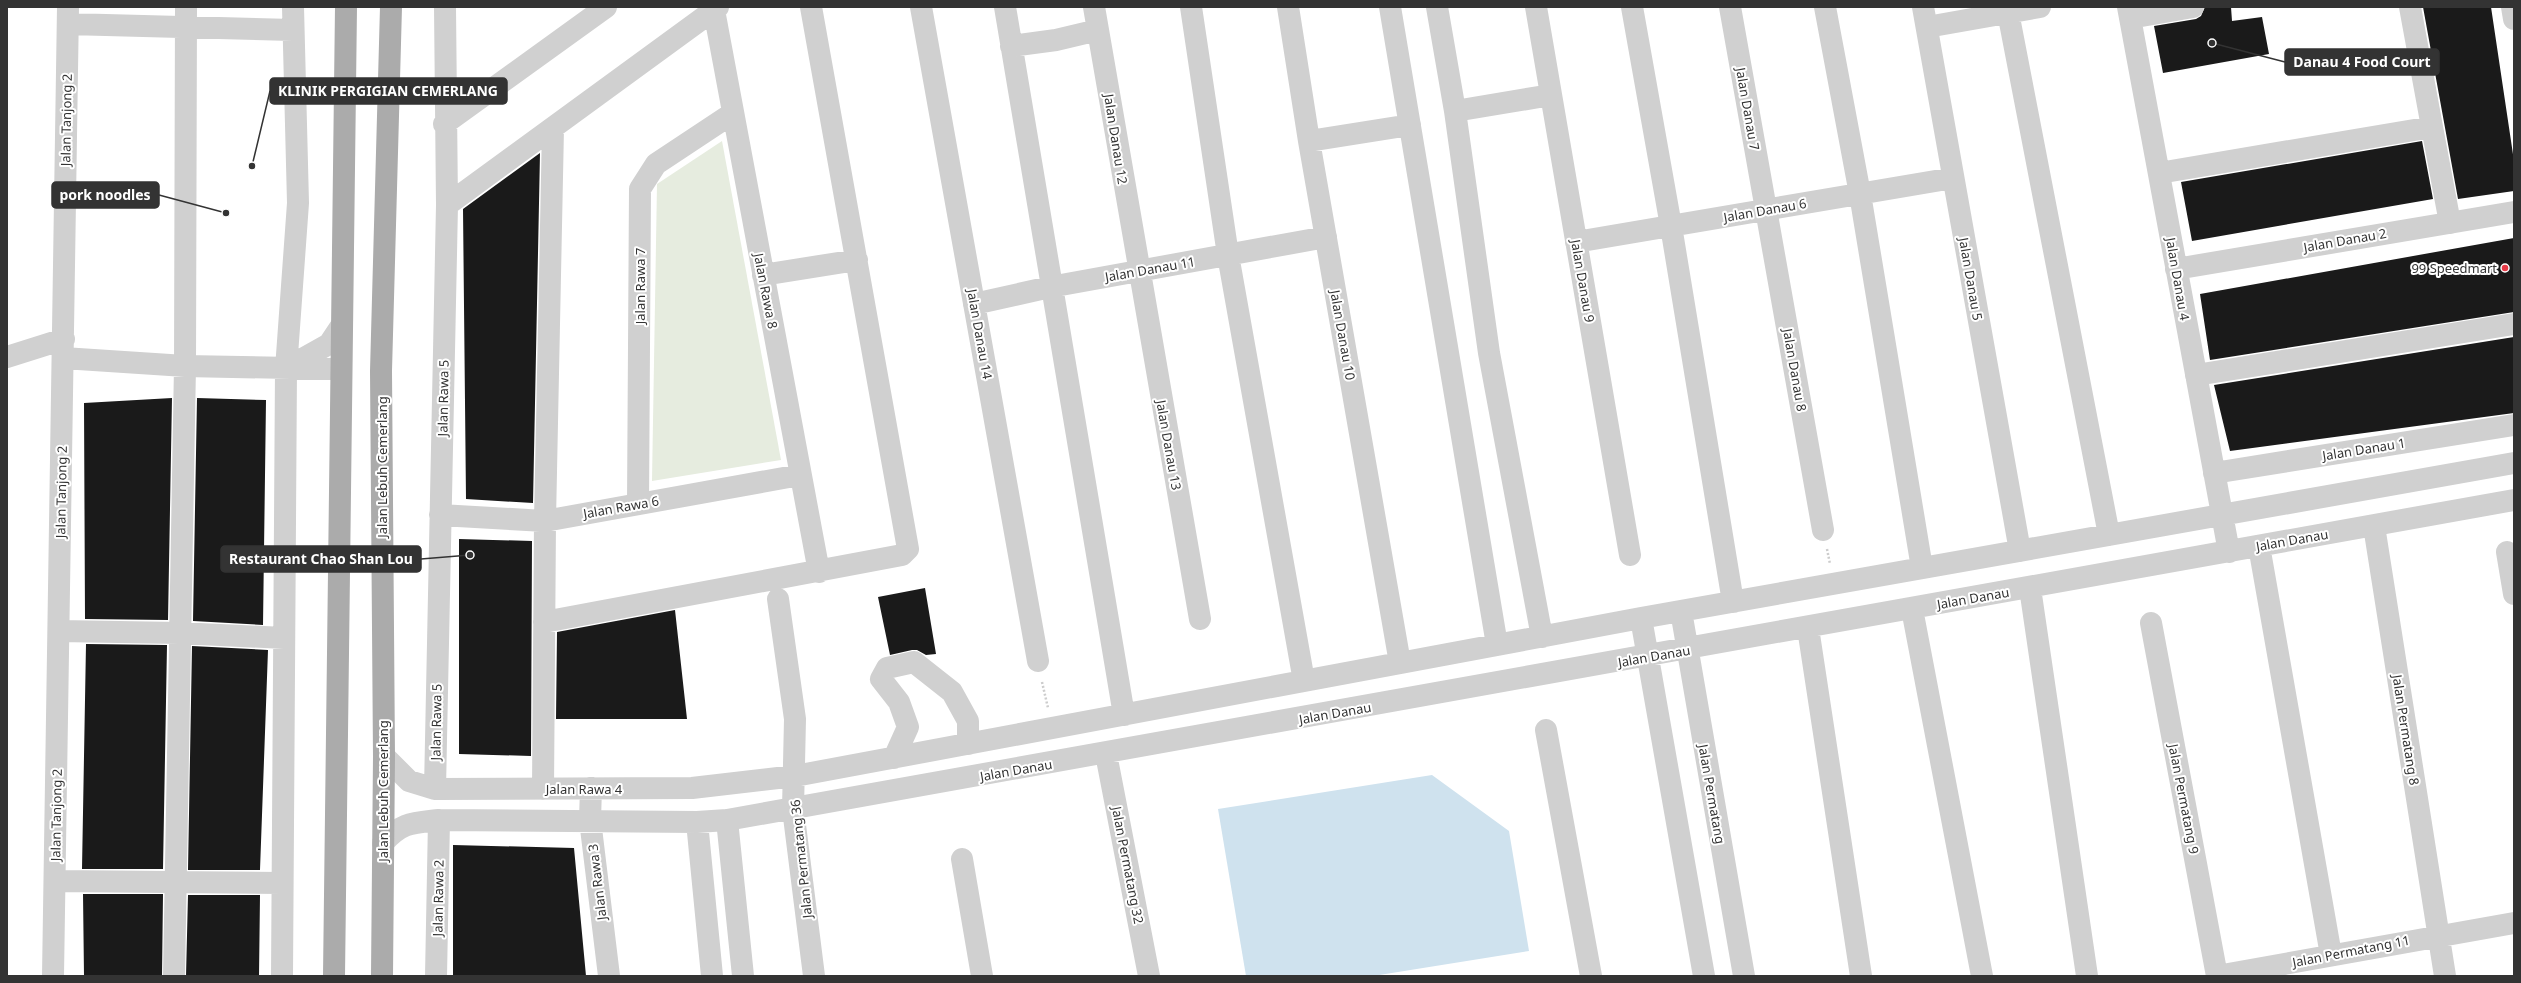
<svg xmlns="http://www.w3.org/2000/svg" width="2521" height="983" font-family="'Noto Sans',sans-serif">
	<rect width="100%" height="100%" fill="#fff"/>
	<path fill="#e6ecdf" d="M722,141l59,319 -129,21 5,-297z"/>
	<path fill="#cfe2ee" d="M1432,775l77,56 20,120 -156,25h-127l-28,-167z"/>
	<path fill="#1a1a1a" d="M2205,7h26l1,14 30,-4 7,37 -106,19 -9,-47 42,-7 5,-3z
		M2423,7h68l23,154v30l-56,8z
		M2422,141l11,58 -241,42 -11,-59z
		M540,153l-7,350 -67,-4 -3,-290z
		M2514,238v74l-304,48 -10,-66z
		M2514,337v76l-284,38 -16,-66z
		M172,398l-4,222 -83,-1 -1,-216z
		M197,398l69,2 -3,225 -70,-4z
		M459,539l73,2 -1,215 -72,-2z
		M925,588l11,66 -10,1 -9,-5h-5l-22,5 -12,-58z
		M675,610l12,109h-131l1,-87z
		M86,644l81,1 -4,224h-81z
		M192,646l76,4 -8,220h-72z
		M453,845l121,3 12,128h-133z
		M83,894h80l-1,82h-78z
		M188,895h72l-1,81h-73z"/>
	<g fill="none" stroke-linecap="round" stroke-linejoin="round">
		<path stroke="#cdcdcd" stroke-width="2.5" stroke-dasharray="2 2" stroke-linecap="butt" d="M1827,549l3,15
			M1042,682l6,26"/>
		<path stroke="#d0d0d0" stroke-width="22" d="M921,7l117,654
			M1005,7l119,708
			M1094,7l106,612
			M1191,7l37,248 76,426
			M1288,7l21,134 91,522
			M1390,7l107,638
			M1437,7l18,104 34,242 53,284
			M1536,7l94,548
			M1632,7l39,219 62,376
			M1730,7l93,523
			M1825,7l35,187 62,374
			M1923,7l97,544
			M2007,7l102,528
			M2128,7l101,545
			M2512,7l2,12
			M714,10l105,562
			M2130,18l63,-11
			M68,24l225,6
			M1927,27l113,-20
			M1011,46l45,-6 42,-10
			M1455,111l96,-16
			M444,124l162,-117
			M2432,127l18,96
			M1309,141l101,-16
			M2159,173l273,-46 -22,-120
			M447,205l271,-198
			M1576,242l377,-64
			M2176,269l338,-57
			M763,275l94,-15
			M974,304l76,-17 276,-50
			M7,357l57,-18
			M63,358l122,8 155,3
			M288,367l41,-23 12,-18
			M2196,375l318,-51
			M2214,473l300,-48
			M638,504l2,-315 16,-25 77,-51
			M440,515l105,6 255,-46
			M2374,526l71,450
			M2259,546l72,409
			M2507,552l7,42
			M2030,588l57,388
			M778,599l17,120 -2,90 21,167
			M1912,609l70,367
			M1681,611l63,365
			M1641,618l63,358
			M544,622l358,-67 6,-6 -97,-542
			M2151,623l66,353
			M1808,628l53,348
			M59,631l120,2 105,5
			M1546,730l45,246
			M1106,754l43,222
			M384,756l25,25 26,8 257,-1 103,-12 846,-158 873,-155
			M894,758l14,-31 -9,-25 -18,-23 6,-11 27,-6 38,30 16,29v23
			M591,788l-1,32 19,156
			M435,789l12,-584 -2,-198
			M543,789l2,-268 8,-393
			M727,820l16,156
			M697,822l15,154
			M383,843c19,-21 29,-20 56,-23l258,2 30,-2 1787,-320
			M962,859l20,117
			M55,881l227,2
			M53,976l15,-969
			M174,976l11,-610 1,-359
			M282,976l4,-607 12,-166 -5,-196
			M436,976l3,-156
			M2217,976l297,-53"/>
		<path stroke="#ababab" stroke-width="22" d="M334,976l12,-969
			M382,976l2,-220 -3,-385 10,-364"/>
	</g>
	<circle fill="#e63946" stroke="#fff" stroke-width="1.5" cx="2505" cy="268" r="4"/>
	<g text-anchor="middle" stroke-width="4" stroke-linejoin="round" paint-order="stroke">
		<g font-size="13" fill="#333" stroke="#fff">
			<text transform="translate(1748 109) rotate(80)" y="5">Jalan Danau 7</text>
			<text transform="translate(66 120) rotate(-89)" y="5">Jalan Tanjong 2</text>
			<text transform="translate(1116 139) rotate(81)" y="5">Jalan Danau 12</text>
			<text transform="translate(1765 210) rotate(-10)" y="5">Jalan Danau 6</text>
			<text transform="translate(2345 240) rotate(-10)" y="5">Jalan Danau 2</text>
			<text transform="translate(1150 269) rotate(-10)" y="5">Jalan Danau 11</text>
			<text transform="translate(1971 279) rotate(80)" y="5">Jalan Danau 5</text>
			<text transform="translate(2178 279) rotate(80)" y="5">Jalan Danau 4</text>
			<text transform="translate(1583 281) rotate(80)" y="5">Jalan Danau 9</text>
			<text transform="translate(640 286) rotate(-90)" y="5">Jalan Rawa 7</text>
			<text transform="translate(766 291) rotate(79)" y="5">Jalan Rawa 8</text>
			<text transform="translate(980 334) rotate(80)" y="5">Jalan Danau 14</text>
			<text transform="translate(1343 335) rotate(80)" y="5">Jalan Danau 10</text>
			<text transform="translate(1795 370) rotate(80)" y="5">Jalan Danau 8</text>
			<text transform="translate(443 398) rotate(-89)" y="5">Jalan Rawa 5</text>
			<text transform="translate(1169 445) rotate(80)" y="5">Jalan Danau 13</text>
			<text transform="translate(2364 449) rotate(-9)" y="5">Jalan Danau 1</text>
			<text transform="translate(382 467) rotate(-90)" y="5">Jalan Lebuh Cemerlang</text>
			<text transform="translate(61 492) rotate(-89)" y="5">Jalan Tanjong 2</text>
			<text transform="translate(621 507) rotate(-10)" y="5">Jalan Rawa 6</text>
			<text transform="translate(2292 540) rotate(-10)" y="5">Jalan Danau</text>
			<text transform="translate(1973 598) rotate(-10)" y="5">Jalan Danau</text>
			<text transform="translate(1654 656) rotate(-10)" y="5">Jalan Danau</text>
			<text transform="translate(1335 713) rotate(-10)" y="5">Jalan Danau</text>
			<text transform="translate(436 722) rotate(-89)" y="5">Jalan Rawa 5</text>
			<text transform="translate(2406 730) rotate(81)" y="5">Jalan Permatang 8</text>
			<text transform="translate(1016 770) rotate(-10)" y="5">Jalan Danau</text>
			<text x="584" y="794">Jalan Rawa 4</text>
			<text transform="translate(383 791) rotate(-90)" y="5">Jalan Lebuh Cemerlang</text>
			<text transform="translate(1712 794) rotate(80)" y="5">Jalan Permatang</text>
			<text transform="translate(2184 799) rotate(79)" y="5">Jalan Permatang 9</text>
			<text transform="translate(56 815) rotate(-89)" y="5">Jalan Tanjong 2</text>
			<text transform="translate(801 859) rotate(-96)" y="5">Jalan Permatang 36</text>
			<text transform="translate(1128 865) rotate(79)" y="5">Jalan Permatang 32</text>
			<text transform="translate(597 882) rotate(-97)" y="5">Jalan Rawa 3</text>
			<text transform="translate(438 898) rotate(-89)" y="5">Jalan Rawa 2</text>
			<text transform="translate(2351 951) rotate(-11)" y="5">Jalan Permatang 11</text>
		</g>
		<g font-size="13" fill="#333" stroke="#fff" text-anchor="end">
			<text x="2497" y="273">99 Speedmart</text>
		</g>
	</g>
	<path fill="none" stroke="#333" stroke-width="1.5" d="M2212 43L2285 62M252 166L270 91M226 213L159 195M470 555L421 559"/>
	<g fill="#333" stroke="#fff" stroke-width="1.5">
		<circle cx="2212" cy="43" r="4"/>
		<circle cx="252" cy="166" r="4"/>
		<circle cx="226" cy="213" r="4"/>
		<circle cx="470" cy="555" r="4"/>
	</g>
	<g fill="#333" stroke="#333" stroke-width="1.5">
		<rect x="2285" y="49" width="154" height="26" rx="4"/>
		<rect x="270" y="78" width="237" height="26" rx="4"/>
		<rect x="52" y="182" width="107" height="26" rx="4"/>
		<rect x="221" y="546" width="200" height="26" rx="4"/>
	</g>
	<g font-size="14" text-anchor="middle" font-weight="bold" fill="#fff">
		<text x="2362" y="67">Danau 4 Food Court</text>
		<text x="388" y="96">KLINIK PERGIGIAN CEMERLANG</text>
		<text x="105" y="200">pork noodles</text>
		<text x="321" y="564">Restaurant Chao Shan Lou</text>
	</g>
	<rect width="2521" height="983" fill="none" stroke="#333333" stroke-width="16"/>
</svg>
